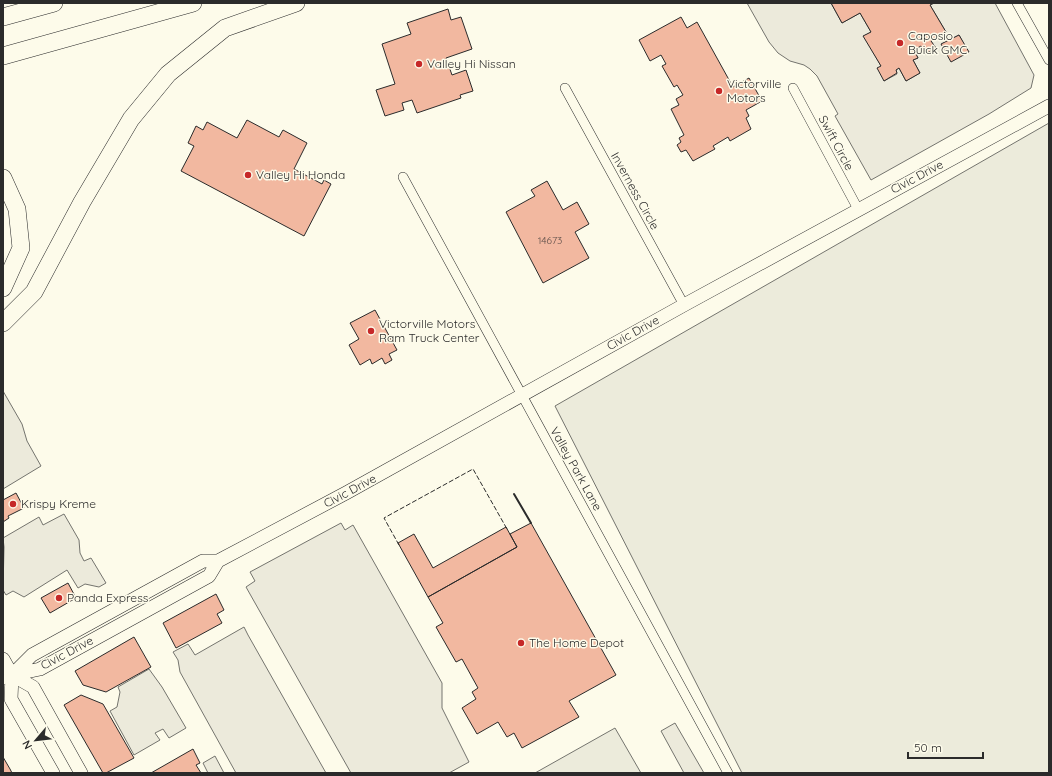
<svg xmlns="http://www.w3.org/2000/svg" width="1052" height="776" font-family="Quicksand,sans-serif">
	<rect width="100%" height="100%" fill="#fdfbea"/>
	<path fill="#ecebdb" stroke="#74746e" d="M1049,123v650h-307l-187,-367z
		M615,728l26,45h-106z"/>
	<path fill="#eceadb" stroke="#74746e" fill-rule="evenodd" d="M747,3h84l11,20 18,-10 11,19 -7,4 17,30 3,15 13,-7 -1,-4 3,-2 7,13 14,-8 -7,-13 5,-2 -4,-8 7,-4 4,8 10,-6 -4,-7 15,-9 -16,-27 4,-2h61l39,72 -3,13 -42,26 -118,66 -36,-64 3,-2 -21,-38 -7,-7 -6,-4 -14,-4 -12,-8 -9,-11zM959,35l9,17 -26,-8z
		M3,391l19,33 5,17 14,25 -38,23z
		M64,514l15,26 1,13 4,8 7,-3 15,25 -7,4 -14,-3 -7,4 -11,-18 -43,27 -11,-6 -7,4 -3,-5 1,-43 -1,-9 36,-21 4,8z
		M341,523l4,7 8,-5 89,158v25l27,54 -20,11h-98l-105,-186 9,-6 -5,-9z
		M244,627l4,8 78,138h-90l-56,-101 -2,-12 -5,-8 15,-8 7,11z
		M149,669l13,18 24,41 -17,10 -6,-9 -8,4 5,7 -26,15 -24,-44 7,-4 3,-15 -2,-5z
		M675,723l29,50h-20l-23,-42z
		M215,756l9,17h-16l-5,-10z"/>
	<path fill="#f2b8a0" stroke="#2b2b2b" d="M831,3h103l-4,2 16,27 -15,9 5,7 -11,6 -4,-8 -7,4 4,8 -5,2 7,13 -14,8 -7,-13 -3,2 1,3 -13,8 -7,-13 4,-2 -18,-30 8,-4 -11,-19 -18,10z
		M448,9l3,11 10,-3 11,32 -26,9 6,17 14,-5 7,21 -13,4 1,3 -44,15 -5,-13 -10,3 2,7 -19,6 -9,-26 19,-6 -13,-40 29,-10 -4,-11z
		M681,17l6,11 10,-6 36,65 16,-9 13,23 -16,9 3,6 -3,2 5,11 -21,12 -2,-4 -15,9 2,3 -22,12 -7,-11 -5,2 -4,-7 4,-3 -2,-4 5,-3 -13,-26 8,-4 -3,-6 7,-4 -6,-10 -3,2 -12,-21 4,-2 -5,-9 -11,6 -11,-21z
		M959,35l10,17 -18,10 -10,-18z
		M247,120l32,17 4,-7 24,13 -13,26 28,15 2,-4 7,4 -27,52 -123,-65 13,-25 -6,-3 8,-17 7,4 4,-8 30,16z
		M547,181l16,29 14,-8 12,22 -14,8 14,26 -46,25 -37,-71 29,-16 -4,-6z
		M375,310l22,40 -8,4 3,6 -7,4 -3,-6 -10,6 -2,-5 -10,6 -11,-20 10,-6 -9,-16z
		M16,493l8,15 -16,8 1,2 -6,4v-22z
		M531,523l85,152 -47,26 10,16 -57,31 -8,-15 -7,4 -9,-15 -21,12 -15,-26 14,-9 -4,-7 6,-4 -16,-29 -6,3 -20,-35 7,-4 -15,-26 89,-50 -7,-13z
		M506,527l11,20 -89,50 -30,-54 16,-9 19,34z
		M68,583l8,15 -26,15 -9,-15z
		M216,594l8,16 -7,4 5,9 -46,25 -13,-25z
		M134,637l17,30 -45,25 -23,-7 -8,-14z
		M81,695l22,9 31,54 -28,15h-3l-39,-68z
		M193,749l7,14 -4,2 5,8h-50z
		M3,757l7,12 2,4h-9z"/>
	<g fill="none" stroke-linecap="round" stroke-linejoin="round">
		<g stroke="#2b2b2b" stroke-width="10">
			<path id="street" d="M1017,3l32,57
				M565,88l119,217
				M793,88l65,121
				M403,177l325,596
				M3,680l9,-5"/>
		</g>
		<g stroke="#2b2b2b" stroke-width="14">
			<path id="secondary" d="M3,659l9,16 21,12 48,86
				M12,675l28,-6 169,-93 9,-15 128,-68 338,-188 365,-199
				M12,675l20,-20 171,-94h15
				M12,675l-1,24 42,74"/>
		</g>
		<g stroke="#2b2b2b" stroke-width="18">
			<path id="highway" d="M3,17l51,-14
				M3,56l190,-53
				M3,178l14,31 4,39 -18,40
				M3,323l31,-31 48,-90 49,-83 37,-45 57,-46 71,-25"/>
		</g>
		<use href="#street" stroke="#fdfbea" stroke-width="9"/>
		<use href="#secondary" stroke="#fdfbea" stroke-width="13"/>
		<use href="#highway" stroke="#fdfbea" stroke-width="17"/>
		<path stroke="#2b2b2b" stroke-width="1" stroke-dasharray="5 2" stroke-linecap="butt" d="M399,545l-15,-27 89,-49 34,60"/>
		<path stroke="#2b2b2b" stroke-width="2" d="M514,494l17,29"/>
	</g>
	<g fill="#c62828" stroke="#fdfbea" stroke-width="1.5">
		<circle cx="900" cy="43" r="4"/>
		<circle cx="419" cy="64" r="4"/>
		<circle cx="719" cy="91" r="4"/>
		<circle cx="248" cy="175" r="4"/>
		<circle cx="371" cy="331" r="4"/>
		<circle cx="13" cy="504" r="4"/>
		<circle cx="59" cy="598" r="4"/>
		<circle cx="521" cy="643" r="4"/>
	</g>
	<g text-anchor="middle" stroke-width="3" stroke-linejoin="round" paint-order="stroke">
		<g font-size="10" fill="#5d4e48">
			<text x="550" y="244">14673</text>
		</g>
		<g font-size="12" fill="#2b2b2b" stroke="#fdfbea" text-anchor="start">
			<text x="908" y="40">Caposio<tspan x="908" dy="14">Buick GMC</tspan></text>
			<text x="427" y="68">Valley Hi Nissan</text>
			<text x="727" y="88">Victorville<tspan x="727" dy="14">Motors</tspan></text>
			<text x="256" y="179">Valley Hi Honda</text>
			<text x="379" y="328">Victorville Motors<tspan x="379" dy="14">Ram Truck Center</tspan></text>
			<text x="21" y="508">Krispy Kreme</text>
			<text x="67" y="602">Panda Express</text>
			<text x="529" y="647">The Home Depot</text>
		</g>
		<g font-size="12" fill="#2b2b2b" stroke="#fdfbea">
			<text transform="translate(836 143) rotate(62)" y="4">Swift Circle</text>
			<text transform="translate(917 177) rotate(-28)" y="4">Civic Drive</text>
			<text transform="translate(635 191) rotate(61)" y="4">Inverness Circle</text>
			<text transform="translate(633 333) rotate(-29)" y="4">Civic Drive</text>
			<text transform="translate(576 469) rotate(61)" y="4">Valley Park Lane</text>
			<text transform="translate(350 491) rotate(-28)" y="4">Civic Drive</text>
			<text transform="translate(67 653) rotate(-28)" y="4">Civic Drive</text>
		</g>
	</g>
	<rect width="1052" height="776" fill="none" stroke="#2b2b2b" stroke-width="8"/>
	<g transform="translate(36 740) rotate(242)" stroke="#fdfbea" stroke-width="3" paint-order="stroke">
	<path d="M0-3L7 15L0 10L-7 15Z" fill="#2b2b2b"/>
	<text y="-6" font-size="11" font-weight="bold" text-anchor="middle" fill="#2b2b2b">N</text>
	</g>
	<path d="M908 752v6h75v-6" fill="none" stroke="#2b2b2b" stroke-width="2"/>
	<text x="914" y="752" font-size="12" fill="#2b2b2b" stroke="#fdfbea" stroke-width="3" paint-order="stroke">50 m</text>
</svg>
